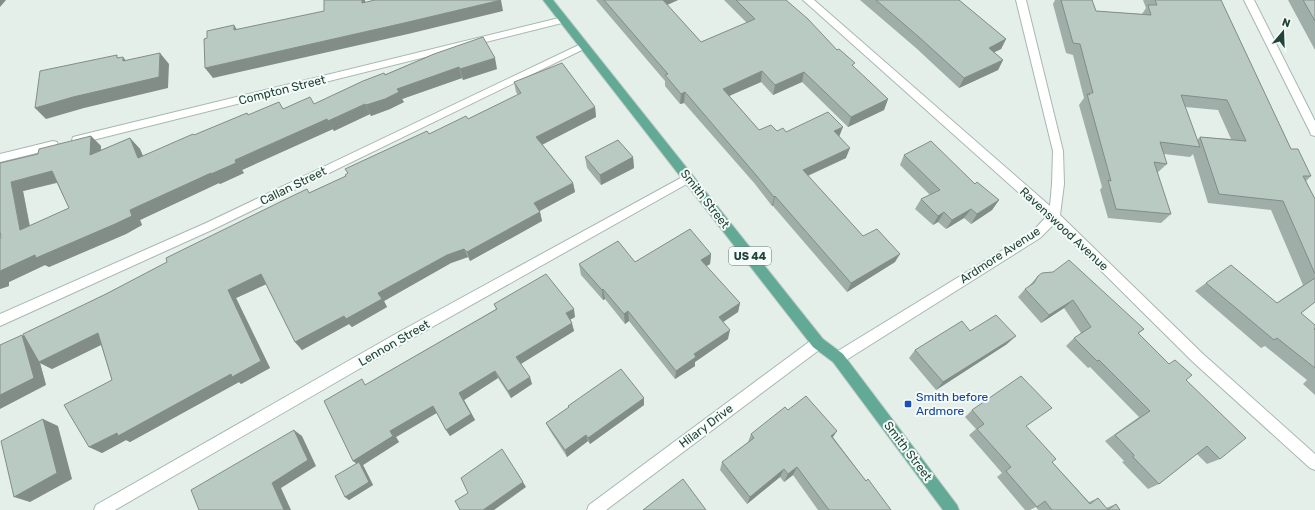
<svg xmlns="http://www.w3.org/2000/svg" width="1315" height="510" font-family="Rubik,sans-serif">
	<rect width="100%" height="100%" fill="#e4efea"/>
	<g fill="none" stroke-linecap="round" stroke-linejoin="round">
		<g stroke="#a6b8b1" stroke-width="2">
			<path id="minor" d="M803,0h11l236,206 2,-22 1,-33 -37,-151h10l37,151 1,33 -4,31 143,139 112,100v16l-5,-2 -117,-106 -139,-138 -14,14 -197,124 -5,2 -5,-2 -2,-4 2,-4 199,-122 14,-15z
				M1244,0h10l61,121v15l-4,-1 -1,-3z
				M563,17l5,3 -2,2 -489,122 -4,-1 -1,-3 1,-3 4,-1z
				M583,43l3,1 2,2 -2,2 -372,181 -214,97v-12l206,-91z
				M53,141l4,1 1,3 -1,3 -57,14v-8z
				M688,174l4,1 2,3 -2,3 -283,159 -294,170h-21l2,-5 303,-173z
				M818,337l5,2 1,4 -1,4 -217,163h-19l2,-5 224,-166z"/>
		</g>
		<g stroke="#c1cac8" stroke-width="2">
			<path id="primary" d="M543,0h10l270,339 20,15 114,151 2,5h-16l-110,-148 -20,-15z"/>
		</g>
		<use href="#minor" fill="#fff" fill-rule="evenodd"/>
		<use href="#primary" fill="#63aa96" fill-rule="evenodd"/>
	</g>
	<path fill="#9faea8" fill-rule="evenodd" d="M596,0h82l-11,5 34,37 46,-19 -23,-23h62l68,67 34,32 -4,11 -36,17 -46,-45 -29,13 -12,-13 -32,14 30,34 27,2 54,5 6,21 -38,18 55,60 32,26 -48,30 -74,-86h-1l-17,-22 -71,-81 -4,1 -15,-18v-5z
		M860,0h99l47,39 -5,10 -7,3 9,8 -5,10 -39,18 -43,-40z
		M1055,0h37l4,11 46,3 4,-6 -3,-8h78l70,149 20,27 -5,5 9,18v103l-14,11 14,17v65l-12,-11 4,-4 -42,-34 -4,2 -66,-57 11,-8 71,20 26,-18 -32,-75 -63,-7 -15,-49 -3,3 -26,-3 3,10 -10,9 14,41 -10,9 -53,-5 -8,-28 2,-3 -23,-82 5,-7 -11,-43 -7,-2 -13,-49zM1185,107l33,3 13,29 -31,-2 -3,3z
		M1288,0h27v50z
		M434,54l63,15 -34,11 -1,-2 -60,21 2,3 -14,7 -19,7 -1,-2 -36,17 -1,-2 -91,41 2,3 -24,11 -1,-1 -79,37 2,5 -16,9 -77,33 -4,-2 -36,17v4l-9,3v-51h1l37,-84 53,-18 10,10v4l29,-12 10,11 3,7 51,-21 54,-20 66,-11zM57,183l12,25 -39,18 -7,-35z
		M514,82l81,25 1,10 -54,27 31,39 2,9 -36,19 1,1 2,9 -72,40 -2,-4 -17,6 -67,38 3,6 -35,20 -3,-3 -47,26 -7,-8 -29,-58 -30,14 34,70 -29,16 -2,-2 -109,60 -4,-2 -24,13 -13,-6 23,-67 -11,-35 -49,24 -12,-6 6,22 -24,-50 2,1 82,-42 203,-101 37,-17 83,-42 39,-15 50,-24 -2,-3z
		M904,155l71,29 24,16 -7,10 -21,14 -7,-6 -18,11 -8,-7 -5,3 -18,-16 6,-10 9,-4 -30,-30z
		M585,157h48l1,11 -33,17 -14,-17z
		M711,254l-1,10 -4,2 34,37 -2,9 -15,10 5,17 -33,23v4l-20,13 -46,-58 -4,3 -20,-25 -2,1 -22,-25 -2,-11 56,-2z
		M1038,276l106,53 -6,5 48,46 34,79 -13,5 -10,-10 -38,30 -11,5 -26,-27 2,-1 -19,-20 34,-24 -49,-50 -2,1 -22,-22 8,-8 7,-5 -17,-25 -23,15 -23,-26 7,-8 4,-3z
		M494,304l81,13 -5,3 4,11 -53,33 11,20 -21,14 -13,-20 -34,22 11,20 -25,16 -4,-6 -9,-17 -41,24 3,5 -36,23 10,20 -24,15 -4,-3 11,-34 -3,-2 14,-77 129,-75z
		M970,331l37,13 -71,46 -27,-32 6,-8z
		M644,398v7l-54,39 -2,-3 -21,16 -18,-28 -3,-6 22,-15v-2z
		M972,410l54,16 26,36 37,40 9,-4 8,10 10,-4 4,6h-82l-2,-3 -6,3h-5l-28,-33 5,-4 -33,-38 7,-6 -11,-12z
		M751,434l82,3 33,44 25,29h-73l-25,-35 -9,7 -4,-5 -33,27 -27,-34 2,-8 26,-20z"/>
	<path fill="#828d88" d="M0,0h6l-6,7z
		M362,0h3l1,14 -4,-11z
		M501,0l2,11 -95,23 -195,44 -8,-10z
		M660,0h18l-18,8z
		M234,25l7,11 -7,-6z
		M1006,39l-5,10 -18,9 6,-10z
		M160,53l9,11 -1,24 -84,20 -38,11 -11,-11z
		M123,57l9,11 -9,-7z
		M495,58l2,11 -34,11 -3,-11z
		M1003,60l-5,10 -39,18 5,-10z
		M459,67l3,11 -60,21 2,3 -14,7 -19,7 -5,-11 31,-16z
		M762,71l-1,11 -39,17 1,-10z
		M804,72l-2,10 -29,13 2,-10z
		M685,92l-1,11 -4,1 1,-10z
		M888,99l-4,11 -36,17 3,-10z
		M365,104l5,10 -36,17 -6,-10z
		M595,107l1,10 -58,30 -2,-10z
		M327,119l6,10 -91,41 2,3 -24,11 -1,-1 -79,37 2,5 -16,9 -77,33 -4,-2 -36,17v4l-9,3v-18l130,-61 105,-50z
		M843,127l-4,10 -5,-6z
		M91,136l10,10 -1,19 -10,-10z
		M130,138l10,11 8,19 -10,-10z
		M850,148l-4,10 -46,21 3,-9z
		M633,157l1,11 -33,17 -1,-10z
		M52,171l11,10 -40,10 9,48 -12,-9 -9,-48z
		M573,183l2,9 -39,21 -2,-10z
		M775,196l-2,10h-1l2,-9z
		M999,200l-7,10 -21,14 6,-10z
		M971,209l-7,9 -18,11 6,-9z
		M540,212l2,9 -72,40 -3,-9z
		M944,212l-6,10 -5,3 5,-9z
		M464,249l4,8 -17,6 -67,38 3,6 -35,20 -3,-3 -47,26 -7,-8 83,-49 69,-38z
		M711,254l-1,10 -10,6 1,-10z
		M900,254l-5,8 -48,30 4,-9z
		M261,274l8,9 -33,15 34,70 -29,16 -2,-2 -109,60 -4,-2 -24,13 -13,-6 139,-157z
		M603,289l2,10 -2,1 -1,-10z
		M1073,300l-9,8 -23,15 8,-8z
		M740,303l-2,9 -21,14 2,-9z
		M574,309l1,8 -8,4 -1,-8z
		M628,311l1,10 -4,3 -1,-10z
		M572,323l2,8 -55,34 -3,-8z
		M730,330l-2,9 -33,23v4l-20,13 1,-8 18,-17z
		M98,333l11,8 -57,28 -12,-6 6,22 -46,24v-14l22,-60 13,7z
		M1016,336l-9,8 -71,46 7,-8z
		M495,371l3,7 -34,22 11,20 -25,16 -4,-6 13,-37z
		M530,377l2,7 -21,14 -3,-7z
		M644,398v7l-54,39 -2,-6z
		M433,406l5,6 -42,25 3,5 -36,23 10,20 -24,15 -4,-3 15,-31 -7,-5 37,-30z
		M43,419l15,7 14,53 -42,23 -16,-5z
		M294,430l8,6 14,30 -35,22 10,22h-7l-12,-27z
		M837,431l-6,9v-4z
		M586,435l2,6 -21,16 -2,-7z
		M797,467l-4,8 -9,7 4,-8z
		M784,469l-4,8 -33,27 3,-7z
		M523,482l3,5 -32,23h-11z"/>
	<path fill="#b9cac3" stroke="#828d88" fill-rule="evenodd" d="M324,0h38v3l13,-3h126l-97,23 -199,45 -1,-29 3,-1v-7l27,-6v5l90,-19z
		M604,0h59l38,42 54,-23 -19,-19h50l22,19 29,31 2,-1 16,14 -3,2 36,34 -37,18 -47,-45 -29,13 -13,-14 -39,18 36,41 12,-5 6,6 6,-3 3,4 42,-20 15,15 -9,4 16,17 -47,22 60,66 14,-7 23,25 -49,29 -76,-87 -1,1 -18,-22 -71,-83 -4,2 -16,-19 3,-1z
		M876,0h83l47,39 -17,9 14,12 -39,18 -44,-40z
		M1061,0h31l4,11 55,4 -3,-10h9l-2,-5h66l70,149h7l13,27h-8l12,23v75l-32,-73 -64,-7 -19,-57 46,4 -19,-41 -46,-5 19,52 -40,-5 7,22 -13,-2 17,52 -55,-5 -8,-29 3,1 -24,-87 3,1 -1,-2h4l-13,-49 -7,-1z
		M1303,0h12v21z
		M483,37l12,21 -35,11 -1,-2 -62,22 2,3 -14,7 -19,6 -1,-1 -37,17 -1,-2 -92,41 1,3 -25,11v-1l-81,37 2,6 -17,8 -79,34 -1,-3 -35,16v-33h1l-1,-7v-68l38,-9 1,-5 52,-13 -1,19 40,-17 8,20 55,-24 1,1 53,-22 1,2 31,-13 4,7 27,-12 4,7 49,-23 21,-8 1,2 49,-21zM52,171l17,37 -49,22 -9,-48z
		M160,53l-1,24 -86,20 -38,11 5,-37 77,-16v3l6,-1v4z
		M562,63l33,44 -59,30 37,46 -39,20 6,9 -73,40 -3,-3 -17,6 -69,38 4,6 -36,20 -2,-3 -49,26 -34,-68 -33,16 33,71 -29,16 -1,-3 -113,62 -1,-3 -28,14 -25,-42 48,-25 -14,-47 -59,29 -16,-28 83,-40 61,-32 -1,-4 116,-57 25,-12 2,4 37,-17 -1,-1 3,-2 -3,-4 82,-38 2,3 37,-18 2,3 53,-26 -7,-11z
		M618,140l15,17 -33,18 -15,-18z
		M931,141l44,43 2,-2 22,18 -22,14 -6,-5 -19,11 -8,-8 -6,4 -17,-17 19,-9 -36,-35z
		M690,229l21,25 -10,6 39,43 -21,14 11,13 -36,24 2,3 -20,14 -48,-60 -4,3 -21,-25 -1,1 -23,-26 39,-23 17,21z
		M1069,260l75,69 -6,4 31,31 6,-4 17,15 -6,5 60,58 -26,21 -13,-13 -48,38 -26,-27 1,-2 -19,-20 35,-24 -51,-51 -2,1 -23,-23 17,-11 -18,-27 -24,15 -24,-26 9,-6 4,-7 4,-3 11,-1z
		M1231,265l46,38 38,-25v24l-14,11 14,12v3l-1,1 1,1v38l-38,-30 -3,2 -68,-57z
		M546,274l28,35 -8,4 6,10 -56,34 14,20 -22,14 -13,-20 -36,22 12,21 -25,16 -13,-24 -43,25 3,5 -40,25 -29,-60 38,-22 3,6 132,-76 -3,-5z
		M996,315l20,21 -73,46 -28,-32 47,-29 8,10z
		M22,335l12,43 -34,17v-50z
		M621,369l23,29 -56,40 -2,-3 -21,15 -19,-27 23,-16 -1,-1z
		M1021,376l31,32 -26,18 30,33 -4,3 38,42 8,-6 10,12h-56l-7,-9 -8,6 -31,-36 5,-4 -34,-38 7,-5 -12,-14z
		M806,396l31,35 -6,5 35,45 2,-2 23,31h-62l-32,-43 -9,7 -4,-5 -34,28 -28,-35 32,-24 -3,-4 34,-27 3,3z
		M43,419l14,54 -43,24 -13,-56z
		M294,430l14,30 -36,23 12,27h-85l-8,-20z
		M502,449l21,33 -40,28h-23l-5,-9 13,-8 -7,-15z
		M359,462l10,20 -24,15 -10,-21z
		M683,479l23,31h-63z
		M1116,504l4,6h-12z"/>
	<rect fill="#1a4fb4" stroke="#f5fbf8" stroke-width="1.5" x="904" y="400" width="8" height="8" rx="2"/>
	<g text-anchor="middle" stroke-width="4" stroke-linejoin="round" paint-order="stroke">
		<rect fill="#f5fbf8" stroke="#617a72" stroke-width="1" x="729" y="247" width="42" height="18" rx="3"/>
		<g font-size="11" font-weight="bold" fill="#214339">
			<text x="750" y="260">US 44</text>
		</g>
		<g font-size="12" fill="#214339" stroke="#f5fbf8">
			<text transform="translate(282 90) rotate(-14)" y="4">Compton Street</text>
			<text transform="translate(293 186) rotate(-26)" y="4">Callan Street</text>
			<text transform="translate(705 199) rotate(52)" y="4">Smith Street</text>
			<text transform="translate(1064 229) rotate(43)" y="4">Ravenswood Avenue</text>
			<text transform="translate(1000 255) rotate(-33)" y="4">Ardmore Avenue</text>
			<text transform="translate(394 343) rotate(-30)" y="4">Lennon Street</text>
			<text transform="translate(706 426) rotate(-37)" y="4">Hilary Drive</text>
			<text transform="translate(908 451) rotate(53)" y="4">Smith Street</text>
		</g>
		<g font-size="12" fill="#164399" stroke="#f5fbf8" text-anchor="start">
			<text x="916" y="401">Smith before<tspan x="916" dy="14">Ardmore</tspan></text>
		</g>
	</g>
	<g transform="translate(1283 32) rotate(19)" stroke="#f5fbf8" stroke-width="3" paint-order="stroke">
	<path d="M0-3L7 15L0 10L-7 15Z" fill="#214339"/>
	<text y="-6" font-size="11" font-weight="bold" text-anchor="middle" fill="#214339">N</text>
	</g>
</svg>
